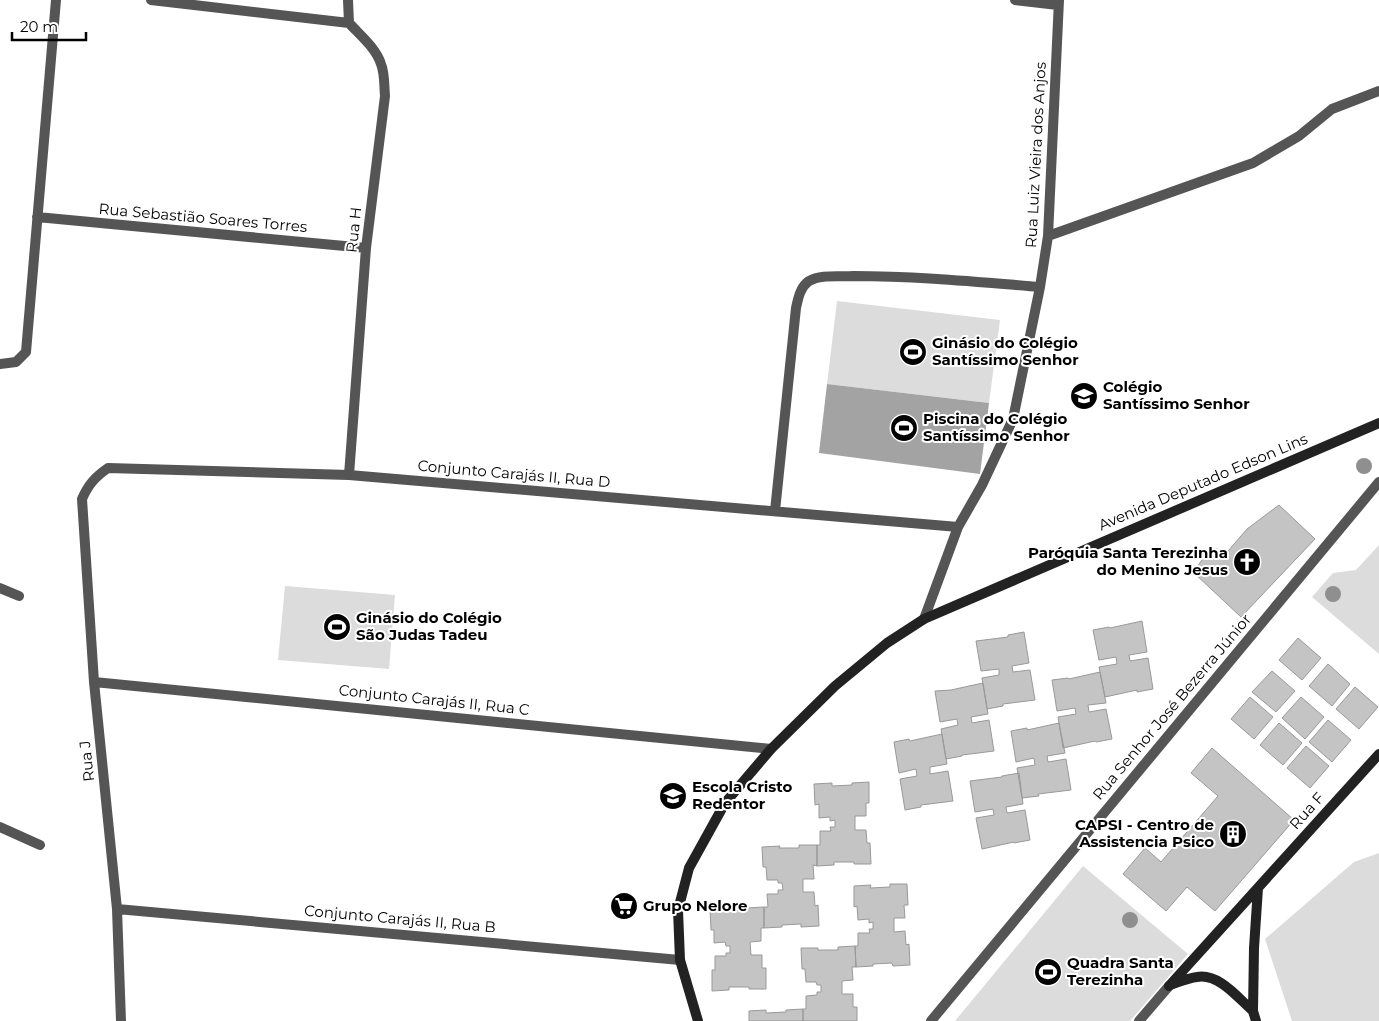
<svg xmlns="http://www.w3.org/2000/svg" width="1379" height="1021" font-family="Montserrat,sans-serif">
	<rect width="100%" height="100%" fill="#fff"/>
	<path fill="#dcdcdc" d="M837,301l163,19 -11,83 -162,-19z
		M1379,545v109l-67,-57 21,-24 23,-3z
		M285,586l110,9 -6,74 -111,-9z
		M1379,853v168h-87l-27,-82 89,-77z
		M1083,866l105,88 -58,67h-175z"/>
	<path fill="#a3a3a3" d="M827,384l162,19 -9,71 -161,-21z"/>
	<path fill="#c4c4c4" stroke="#999" d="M1279,505l36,34 -74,78 -48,-45 18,-24 17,3 19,-22z
		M1142,621l5,31 -18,3 1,6 18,-3 5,31 -16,3v-2l-32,7 -6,-30 18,-3 -1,-7 -17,3 -6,-30 16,-3 1,1z
		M1024,632l5,31 -17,3 1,6 17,-2 5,30 -32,4v2l-16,3 -5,-31 17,-3v-6l-18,2 -5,-30 32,-4v-2z
		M1298,638l23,20 -19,22 -23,-20z
		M1328,664l22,20 -18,22 -23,-20z
		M1272,671l23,20 -19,21 -24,-20z
		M1100,672l6,31 -18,2 1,7 17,-3 6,30 -16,3 -1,-1 -32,7 -5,-31 18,-3 -1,-6 -18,3 -5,-31 16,-2 1,1z
		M983,683l5,31 -17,3 1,6 17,-3 5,31 -32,4v1l-16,3 -5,-30 17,-4 -1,-6 -17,3 -5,-31 16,-1z
		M1355,687l23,20 -19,22 -23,-20z
		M1250,697l23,20 -19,22 -23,-20z
		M1301,697l23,20 -19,22 -23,-21z
		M1328,720l23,20 -19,22 -23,-20z
		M1059,723l6,30 -18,3 1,6 18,-3 5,31 -33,4 1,2 -17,2 -5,-30 18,-3 -1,-7 -18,4 -5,-31 16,-3v2z
		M1279,723l23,20 -19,22 -23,-20z
		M942,734l5,30 -17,3v7l18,-3 5,30 -32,4v2l-16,3 -5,-31 17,-3 -1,-7 -17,4 -5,-31 15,-3 1,2z
		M1306,746l23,20 -19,22 -23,-20z
		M1212,748l82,72 -79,91 -28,-24 -21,24 -43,-37 22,-26 16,14 57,-66 -27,-23z
		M1019,773l4,31 -17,3 1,6 18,-3 5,30 -16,3v-1l-32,7 -6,-31 18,-3 -1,-6 -18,3 -5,-31 32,-4v-1z
		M869,782v21h-3v13h-11v14h11l1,13h3l1,21h-17v-2h-20v3l-17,1v-21h3v-14h11l-1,-4h5v-7l-5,1v-4l-11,1v-14l-4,1 -1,-21 18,-1v3l20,-1v-2z
		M799,845h18v21l-4,-1 1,14h-11v13h11l1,14 3,-1 1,21 -18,1v-3l-19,1v2l-18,1v-21h4l-1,-13h11v-4h5l-1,-7h-4v-3h-11l-1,-13h-3l-1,-20 18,-1 -1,2h20z
		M890,884h17l1,21h-4l1,13h-11v14l11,-1 1,14 3,-1 1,21 -17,1 -1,-3 -19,1v2l-17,1 -1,-21h3v-13h12l-1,-4h4v-7l-4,1v-4l-11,1 -1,-14 -3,1v-21l17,-1 -1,3 20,-1z
		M764,907v21h-3v13l-11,1 1,13h11v13h4v21h-17v-2h-20v3l-17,1v-21h3v-14h11v-3h4v-7h-4l-1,-4 -11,1v-13h-3l-1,-21h17v2l20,-1v-2z
		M855,946l1,21h-4l1,13 -11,1v13h11v13h4v14h-54v-12h3v-13l11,-1v-3h4v-7h-4l-1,-3h-10l-1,-13h-3l-1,-21h17v2h20v-3z
		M803,1009v12h-54v-10l17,-1v3l20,-1v-2z"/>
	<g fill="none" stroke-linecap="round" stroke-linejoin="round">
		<path stroke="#555" stroke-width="10" d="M151,0l198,23
			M348,0l1,23c11,12 27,25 32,41 4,10 3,22 4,32l-19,152 -17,227
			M1015,0l43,5
			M37,217l329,31
			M1048,236l205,-73 46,-27 33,-27 47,-18
			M0,364l16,-2 10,-10 30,-352
			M775,511l21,-203c2,-9 4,-21 13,-27 12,-7 30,-4 44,-5 63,0 125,6 187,11
			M0,588l19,8
			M924,619l34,-92 24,-42 31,-66 27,-132 8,-51 11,-236
			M94,682l677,67
			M0,827l40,18
			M117,909l563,51
			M121,1021l-4,-112 -23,-227 -12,-183c6,-14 13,-22 26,-31l241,7 609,52
			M931,1021l448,-539
			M1139,1021l30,-35"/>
		<path stroke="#222" stroke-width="10" d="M1170,985c9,-3 18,-7 27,-8 22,-4 41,21 56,34
			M1169,986l210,-232
			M698,1021l-18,-61 -2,-50 11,-42 36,-65 46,-54 64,-63 52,-43 37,-24 455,-196
			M1256,1021l-3,-10 1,-63 4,-60"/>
	</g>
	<g fill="#8f8f8f">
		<circle cx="1364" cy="466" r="8"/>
		<circle cx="1333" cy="594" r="8"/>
		<circle cx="1130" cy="920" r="8"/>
	</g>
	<defs>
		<g id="stadium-disc" transform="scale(1.4375)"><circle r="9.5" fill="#000" stroke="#fff"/><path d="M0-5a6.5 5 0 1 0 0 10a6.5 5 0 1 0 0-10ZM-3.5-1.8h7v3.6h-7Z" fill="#fff"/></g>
		<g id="school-disc" transform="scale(1.4375)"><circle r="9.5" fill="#000" stroke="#fff"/><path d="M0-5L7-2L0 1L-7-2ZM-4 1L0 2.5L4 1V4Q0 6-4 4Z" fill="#fff"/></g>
		<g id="church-disc" transform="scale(1.4375)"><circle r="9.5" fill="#000" stroke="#fff"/><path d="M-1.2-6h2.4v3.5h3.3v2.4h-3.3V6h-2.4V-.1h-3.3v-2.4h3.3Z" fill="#fff"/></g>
		<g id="building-disc" transform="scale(1.4375)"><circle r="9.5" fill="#000" stroke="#fff"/><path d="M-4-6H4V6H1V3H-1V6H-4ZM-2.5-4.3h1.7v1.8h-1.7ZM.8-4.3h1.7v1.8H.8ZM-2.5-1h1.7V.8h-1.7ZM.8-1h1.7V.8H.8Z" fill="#fff"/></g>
		<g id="supermarket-disc" transform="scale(1.4375)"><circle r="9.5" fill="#000" stroke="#fff"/><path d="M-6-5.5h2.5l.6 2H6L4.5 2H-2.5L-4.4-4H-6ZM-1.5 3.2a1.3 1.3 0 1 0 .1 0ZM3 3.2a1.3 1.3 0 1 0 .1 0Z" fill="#fff"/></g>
	</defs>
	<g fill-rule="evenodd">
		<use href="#stadium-disc" x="913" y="352"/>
		<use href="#school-disc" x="1084" y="396"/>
		<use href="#stadium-disc" x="904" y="428"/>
		<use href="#church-disc" x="1247" y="562"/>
		<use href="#stadium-disc" x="337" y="627"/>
		<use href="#school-disc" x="673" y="796"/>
		<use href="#building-disc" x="1233" y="834"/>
		<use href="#supermarket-disc" x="624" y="906"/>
		<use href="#stadium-disc" x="1048" y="972"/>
	</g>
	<g text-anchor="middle" stroke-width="4" stroke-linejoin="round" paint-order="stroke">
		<g font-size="15" fill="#000" stroke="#fff">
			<text transform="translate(1036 155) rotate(-87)" y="5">Rua Luiz Vieira dos Anjos</text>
			<text transform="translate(203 218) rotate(5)" y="5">Rua Sebastião Soares Torres</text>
			<text transform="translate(354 230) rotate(-84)" y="5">Rua H</text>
			<text transform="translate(514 474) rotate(5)" y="5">Conjunto Carajás II, Rua D</text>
			<text transform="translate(1203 482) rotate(-23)" y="5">Avenida Deputado Edson Lins</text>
			<text transform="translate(434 700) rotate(6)" y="5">Conjunto Carajás II, Rua C</text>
			<text transform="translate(1172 707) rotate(-50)" y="5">Rua Senhor José Bezerra Júnior</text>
			<text transform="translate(87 761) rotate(-96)" y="5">Rua J</text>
			<text transform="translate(1307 811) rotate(-48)" y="5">Rua F</text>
			<text transform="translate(400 919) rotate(5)" y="5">Conjunto Carajás II, Rua B</text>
		</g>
		<g font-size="15" font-weight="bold" fill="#000" stroke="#fff" text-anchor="start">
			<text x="932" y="348">Ginásio do Colégio<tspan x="932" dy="17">Santíssimo Senhor</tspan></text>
			<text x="1103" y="392">Colégio<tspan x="1103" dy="17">Santíssimo Senhor</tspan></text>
			<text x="923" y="424">Piscina do Colégio<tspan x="923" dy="17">Santíssimo Senhor</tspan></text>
			<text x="1228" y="558" text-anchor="end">Paróquia Santa Terezinha<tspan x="1228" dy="17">do Menino Jesus</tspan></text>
			<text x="356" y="623">Ginásio do Colégio<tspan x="356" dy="17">São Judas Tadeu</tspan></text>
			<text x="692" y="792">Escola Cristo<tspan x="692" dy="17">Redentor</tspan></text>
			<text x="1214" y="830" text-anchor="end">CAPSI - Centro de<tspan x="1214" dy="17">Assistencia Psico</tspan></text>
			<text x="643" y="911">Grupo Nelore</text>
			<text x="1067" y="968">Quadra Santa<tspan x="1067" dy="17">Terezinha</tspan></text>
		</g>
	</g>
	<path d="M12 32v8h74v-8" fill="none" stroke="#000000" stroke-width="2.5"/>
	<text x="20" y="32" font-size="15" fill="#000000" stroke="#ffffff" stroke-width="4" paint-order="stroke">20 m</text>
</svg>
